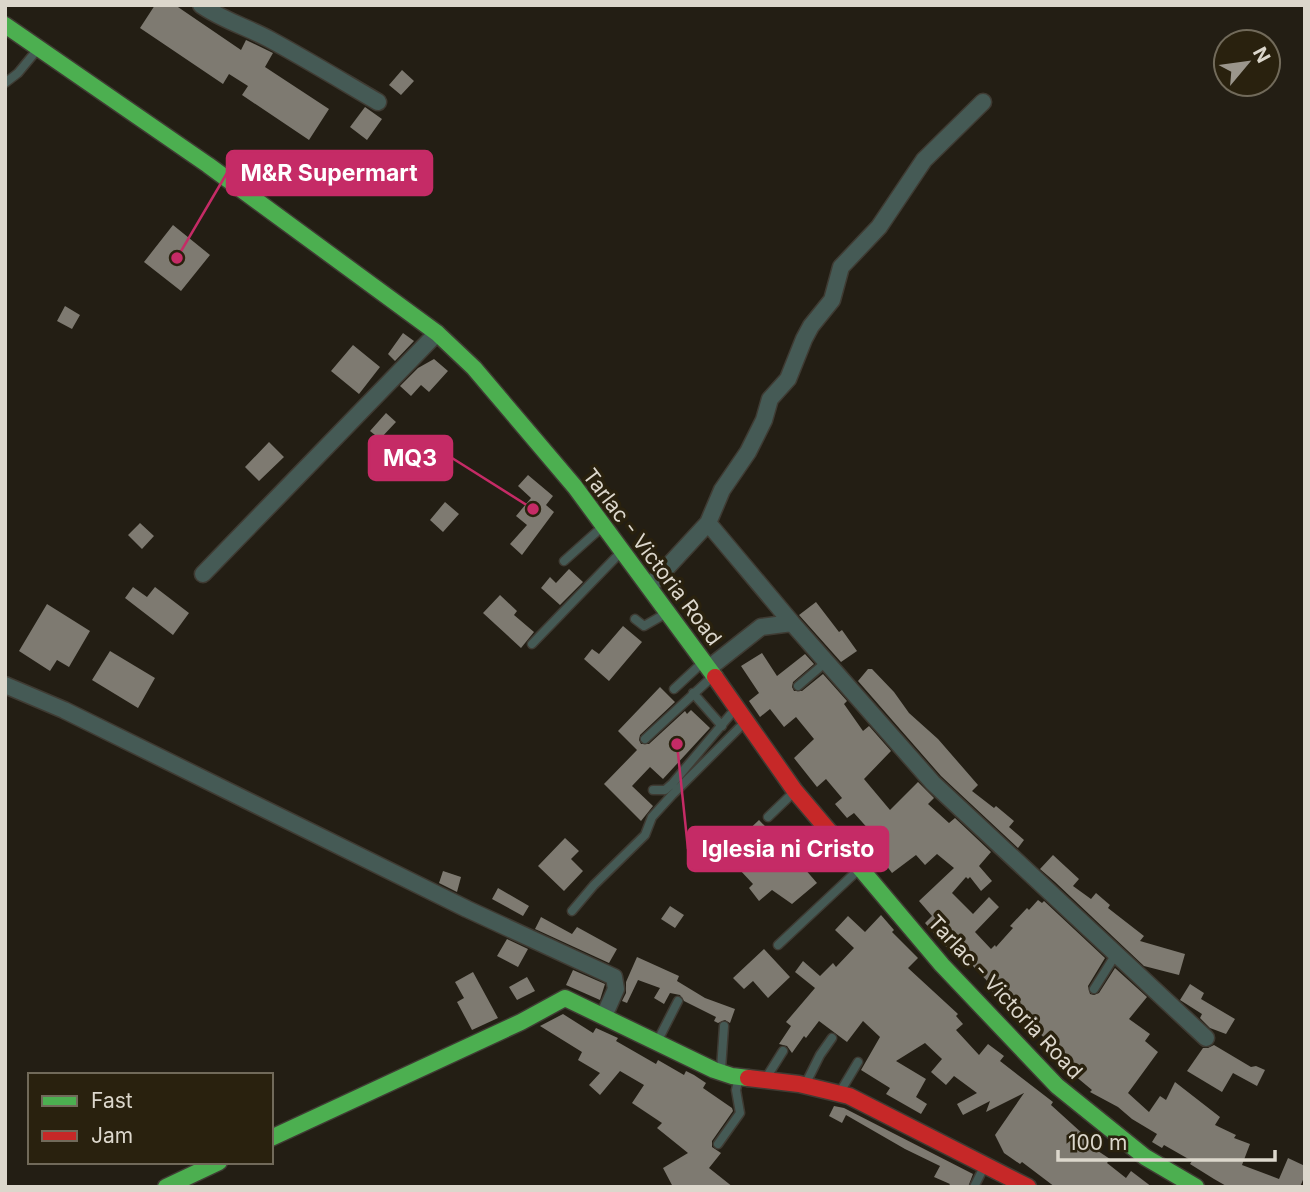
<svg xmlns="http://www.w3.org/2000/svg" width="1310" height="1192" font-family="Inter,sans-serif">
	<rect width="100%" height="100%" fill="#231e14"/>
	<path fill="#7e7a71" d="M155,5h20l66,45 5,-10 27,13 -8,14 64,42 -20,31 -67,-45 6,-9 -19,-12 -6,10 -83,-56z
		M402,70l12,11 -13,14 -12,-10z
		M365,107l17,12 -15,21 -17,-13z
		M173,225l37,30 -29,36 -37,-29z
		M65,306l15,9 -8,14 -15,-8z
		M403,333l11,8 -19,20 -7,-7z
		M353,345l27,22 -21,27 -28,-23z
		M434,359l14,12 -19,21 -8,-7 -10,11 -11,-10 18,-18z
		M386,413l10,9 -16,17 -10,-8z
		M269,442l15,15 -25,24 -14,-14z
		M528,475l25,21 -7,9 8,7 -32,43 -12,-11 17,-19 -11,-9 15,-18 -13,-12z
		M445,502l14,12 -16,18 -13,-12z
		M140,523l14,13 -12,13 -14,-14z
		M569,569l14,13 -23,23 -19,-17 9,-11 6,6z
		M133,587l14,10 8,-10 34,26 -16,22 -48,-37z
		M500,595l17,16 -3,4 20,17 -13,16 -38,-35z
		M816,602l23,30 3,-2 15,21 -16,11 -42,-47z
		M47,604l43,27 -21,36 -12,-7 -7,11 -31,-20z
		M623,626l19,16 -33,39 -25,-22 8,-10 7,5z
		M110,651l45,27 -17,30 -46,-28z
		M762,653l15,23 28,-22 9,10 -21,18 -1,5 2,4h8l21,-17 24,27 -3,3 19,27 6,-5 22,25 -27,28 26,31 28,-28 16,16 -6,6 21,19 6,-5 36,34 -12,14 13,15 -11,10 -11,-14 -2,2 -2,-2 -14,16 21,21 16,-17 10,10 -24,25 16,17 4,-4 1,2 17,-19 -3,-2 17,-18 2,2 9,-10 4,3 2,-2 61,57 -17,28 2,8 4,1 5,-2 16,-25 32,29 -18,22 21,15 -5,7 13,11 -30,41 21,19 11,-16 6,4 9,-18 45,35 -5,8 21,10 -2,3 16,6 -8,21 37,14 9,-21 17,8v9l-5,12h-72l-14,-8 -24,-15 2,-3 -28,-16 -2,3 -10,-6 5,-8 -25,-15 -14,-12 -28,-15 2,-2 -30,-25 3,-4 -11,-14 -33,-31 -4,3 -29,-32 3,-2 -22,-23 -2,1 -16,-17 -3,3 -23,-26 7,-7 -13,-15 35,-33 -17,-14 -12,11 -9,-10 -24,18 -27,-36 6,-5 -17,-19 -7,5 -12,-14 7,-6 -16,-19 -9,8 -23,-29 20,-19 -18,-22 -12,10 -14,-18 -10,8 -11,-16 10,-8 -18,-27z
		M868,669h4l22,23 15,21 29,26 40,46 -6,6 22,17 2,-2 18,15 -5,6 15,13 -6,8 -77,-72 -83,-95z
		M660,687l15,15 -35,33 -1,5 2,4h8l36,-33 2,3 4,-4 19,18 -47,51 -13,-12 -18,19 21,20 -12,15 -37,-37 33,-34 -19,-19z
		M759,820l32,33 26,30 -25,21 -20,-14 -13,11 -10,-13 4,-4 -29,-31z
		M565,838l14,13 -8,8 12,12 -19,20 -26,-25z
		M1053,855l26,24 -6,7 18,13 5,-6 14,12 -2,3 36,28 -4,5 45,13 -6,21 -35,-9 -89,-84 -15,-13z
		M443,871l18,6 -4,15 -18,-9z
		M498,888l31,18 -6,10 -31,-17z
		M670,906l14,9 -9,13 -14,-9z
		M881,915l13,15 -2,2 26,26 -10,10 50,46 -2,2 7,8 -7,6 23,25 9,-11 16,12 -4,5 53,41 -2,3 43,39 -2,3 18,12 -3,4 19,15 5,-7 21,16h-97l-33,-25 -2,2 -16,-11 -9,-18 29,-42 -38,19 4,-11 -27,14 -6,-11 20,-11 -23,-17 -8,9 -15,-13 11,-13 -17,-16 -29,18 30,18 -10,18 11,7 -6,10 -35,-20 4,-6 -29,-18 19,-33 -17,-16 -16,21 -28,-21 -13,17 -2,-2 -12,17 -5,-7 -8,-2 12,-18 -5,-4 29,-34 -20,-16 8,-11 17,15 13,-13 3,4 18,-19 -19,-18 13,-14 17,16z
		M541,917l31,17 5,-7 40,22 -8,14 -74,-34z
		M507,939l21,10 -10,18 -21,-11z
		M764,949l26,28 -22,21 -15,-17 -9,8 -11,-11z
		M637,957l42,19 -2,5 28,17 30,11 -5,14 -5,-3 -7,3 -4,-2 2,-4 -32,-16 -4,-6 -10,-2 -6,11 -10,-6 6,-10 -22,-8 -11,23 -5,-2 4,-8v-11z
		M573,970l32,14 -5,16 -34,-15z
		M473,972l25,46 -26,12 -15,-28 7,-4 -9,-16z
		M527,977l8,14 -18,9 -8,-13z
		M1190,984l14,9 -3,6 34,20 -9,15 -16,-6 -10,-10 2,-4 -22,-14z
		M563,1014l30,19 3,-5 22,10 -2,3 40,23 2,-4 26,15 2,-4 8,4 12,8 -3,5 29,20 1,3 -21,30v6l9,6 -12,15 24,19h-60l-10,-19 25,-15 -31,-25 5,-5 -30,-20 12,-18 -24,-14 -20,24 -11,-10 11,-12 -22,-13 4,-8 -42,-26z
		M1214,1045l37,22 5,-1 9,4 -8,16 -24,-13 -11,19 -35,-21 16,-23h5z
		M834,1106l10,2 129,66 -5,13h-20l2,-3 -16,-7 6,-11 -35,-17 -59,-34 -4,8 -13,-7z"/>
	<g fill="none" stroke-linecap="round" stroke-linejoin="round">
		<g stroke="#3f3b33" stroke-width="11">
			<path id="lane" d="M5,83l13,-10 19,-23
				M564,561l37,-33
				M635,619l9,7 21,-12
				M532,644l88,-91
				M798,686l28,-24
				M674,689l28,-26
				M693,693l29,33
				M645,739l67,-62
				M653,790h12l7,-6 64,-76
				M768,817l25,-24
				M804,856l25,-21
				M572,911l22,-26 51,-50 7,-18 20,-22 71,-71
				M778,945l92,-86
				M1094,989l22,-35
				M657,1042l21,-41
				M721,1069l3,-43
				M766,1078l17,-27
				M806,1083l14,-28 12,-17
				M840,1092l18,-30
				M718,1144l22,-31 -4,-23 3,-13
				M974,1187l10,-20"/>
		</g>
		<g stroke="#3f3b33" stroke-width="19">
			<path id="street" d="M201,5c21,15 46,22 68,34 37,20 73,42 109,63
				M708,523l14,-33 26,-38 16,-32 6,-21 18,-20 16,-40 7,-13 21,-26 9,-33 38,-40 45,-67 59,-58
				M203,574l234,-241
				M649,587l59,-64 84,100 141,160 273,255
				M709,668l52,-41 31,-4
				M5,685l59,25 403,199 147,68 2,12 -12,27"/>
		</g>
		<g stroke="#3f3b33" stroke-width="19">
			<path id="fast" d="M5,25l203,140 229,168 37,35 101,119 140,190
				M839,843l103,122 115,121 88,71 51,30
				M271,1138l250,-116 44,-24 149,72 18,6 16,2
				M166,1187l53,-25"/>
		</g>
		<g stroke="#3f3b33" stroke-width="19">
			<path id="jam" d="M715,677l80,114 44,52
				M748,1078l51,6 50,12 179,91"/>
		</g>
		<use href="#lane" stroke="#455a55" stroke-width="8"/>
		<use href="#street" stroke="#455a55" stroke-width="16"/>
		<use href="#fast" stroke="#4caf50" stroke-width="16"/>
		<use href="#jam" stroke="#c62828" stroke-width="16"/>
	</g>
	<g text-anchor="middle" stroke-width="7" stroke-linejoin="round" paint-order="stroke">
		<g font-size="21" fill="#dcd7cc" stroke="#29210e">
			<text transform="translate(652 557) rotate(53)" y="7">Tarlac - Victoria Road</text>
			<text transform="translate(1005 997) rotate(47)" y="7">Tarlac - Victoria Road</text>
		</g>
	</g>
	<path fill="none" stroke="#c52b66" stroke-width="2.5" d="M177 258L227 173M533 509L452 458M677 744L688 849"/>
	<g fill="#c52b66" stroke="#29210e" stroke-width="2.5">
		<circle cx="177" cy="258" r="7"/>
		<circle cx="533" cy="509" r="7"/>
		<circle cx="677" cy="744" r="7"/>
	</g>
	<g fill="#c52b66" stroke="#c52b66" stroke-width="2.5">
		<rect x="227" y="151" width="205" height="44" rx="7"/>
		<rect x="369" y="436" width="83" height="44" rx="7"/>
		<rect x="688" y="827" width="200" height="44" rx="7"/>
	</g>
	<g font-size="23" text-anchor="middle" font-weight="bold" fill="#fff">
		<text x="329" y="181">M&amp;R Supermart</text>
		<text x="410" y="466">MQ3</text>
		<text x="788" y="857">Iglesia ni Cristo</text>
	</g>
	<rect width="1310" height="1192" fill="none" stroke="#dcd7cc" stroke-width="14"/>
	<rect x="28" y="1073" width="245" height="91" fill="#29210e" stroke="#716a5a" stroke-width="2"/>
	<rect x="42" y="1096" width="35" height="10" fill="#4caf50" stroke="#716a5a" stroke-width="2"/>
	<text x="91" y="1108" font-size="21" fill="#dcd7cc">Fast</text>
	<rect x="42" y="1131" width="35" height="10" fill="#c62828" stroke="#716a5a" stroke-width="2"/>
	<text x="91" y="1143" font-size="21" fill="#dcd7cc">Jam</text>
	<g transform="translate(1247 63) rotate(61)"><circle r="33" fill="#29210e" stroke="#716a5a" stroke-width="2"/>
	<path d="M0-5L12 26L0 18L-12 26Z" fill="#9b968c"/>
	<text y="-10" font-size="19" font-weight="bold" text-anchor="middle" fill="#dcd7cc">N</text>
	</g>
	<path d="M1058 1150v10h217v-10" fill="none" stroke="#dcd7cc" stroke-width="3.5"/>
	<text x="1068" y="1150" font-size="21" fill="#dcd7cc" stroke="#29210e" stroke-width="5" paint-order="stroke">100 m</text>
</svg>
